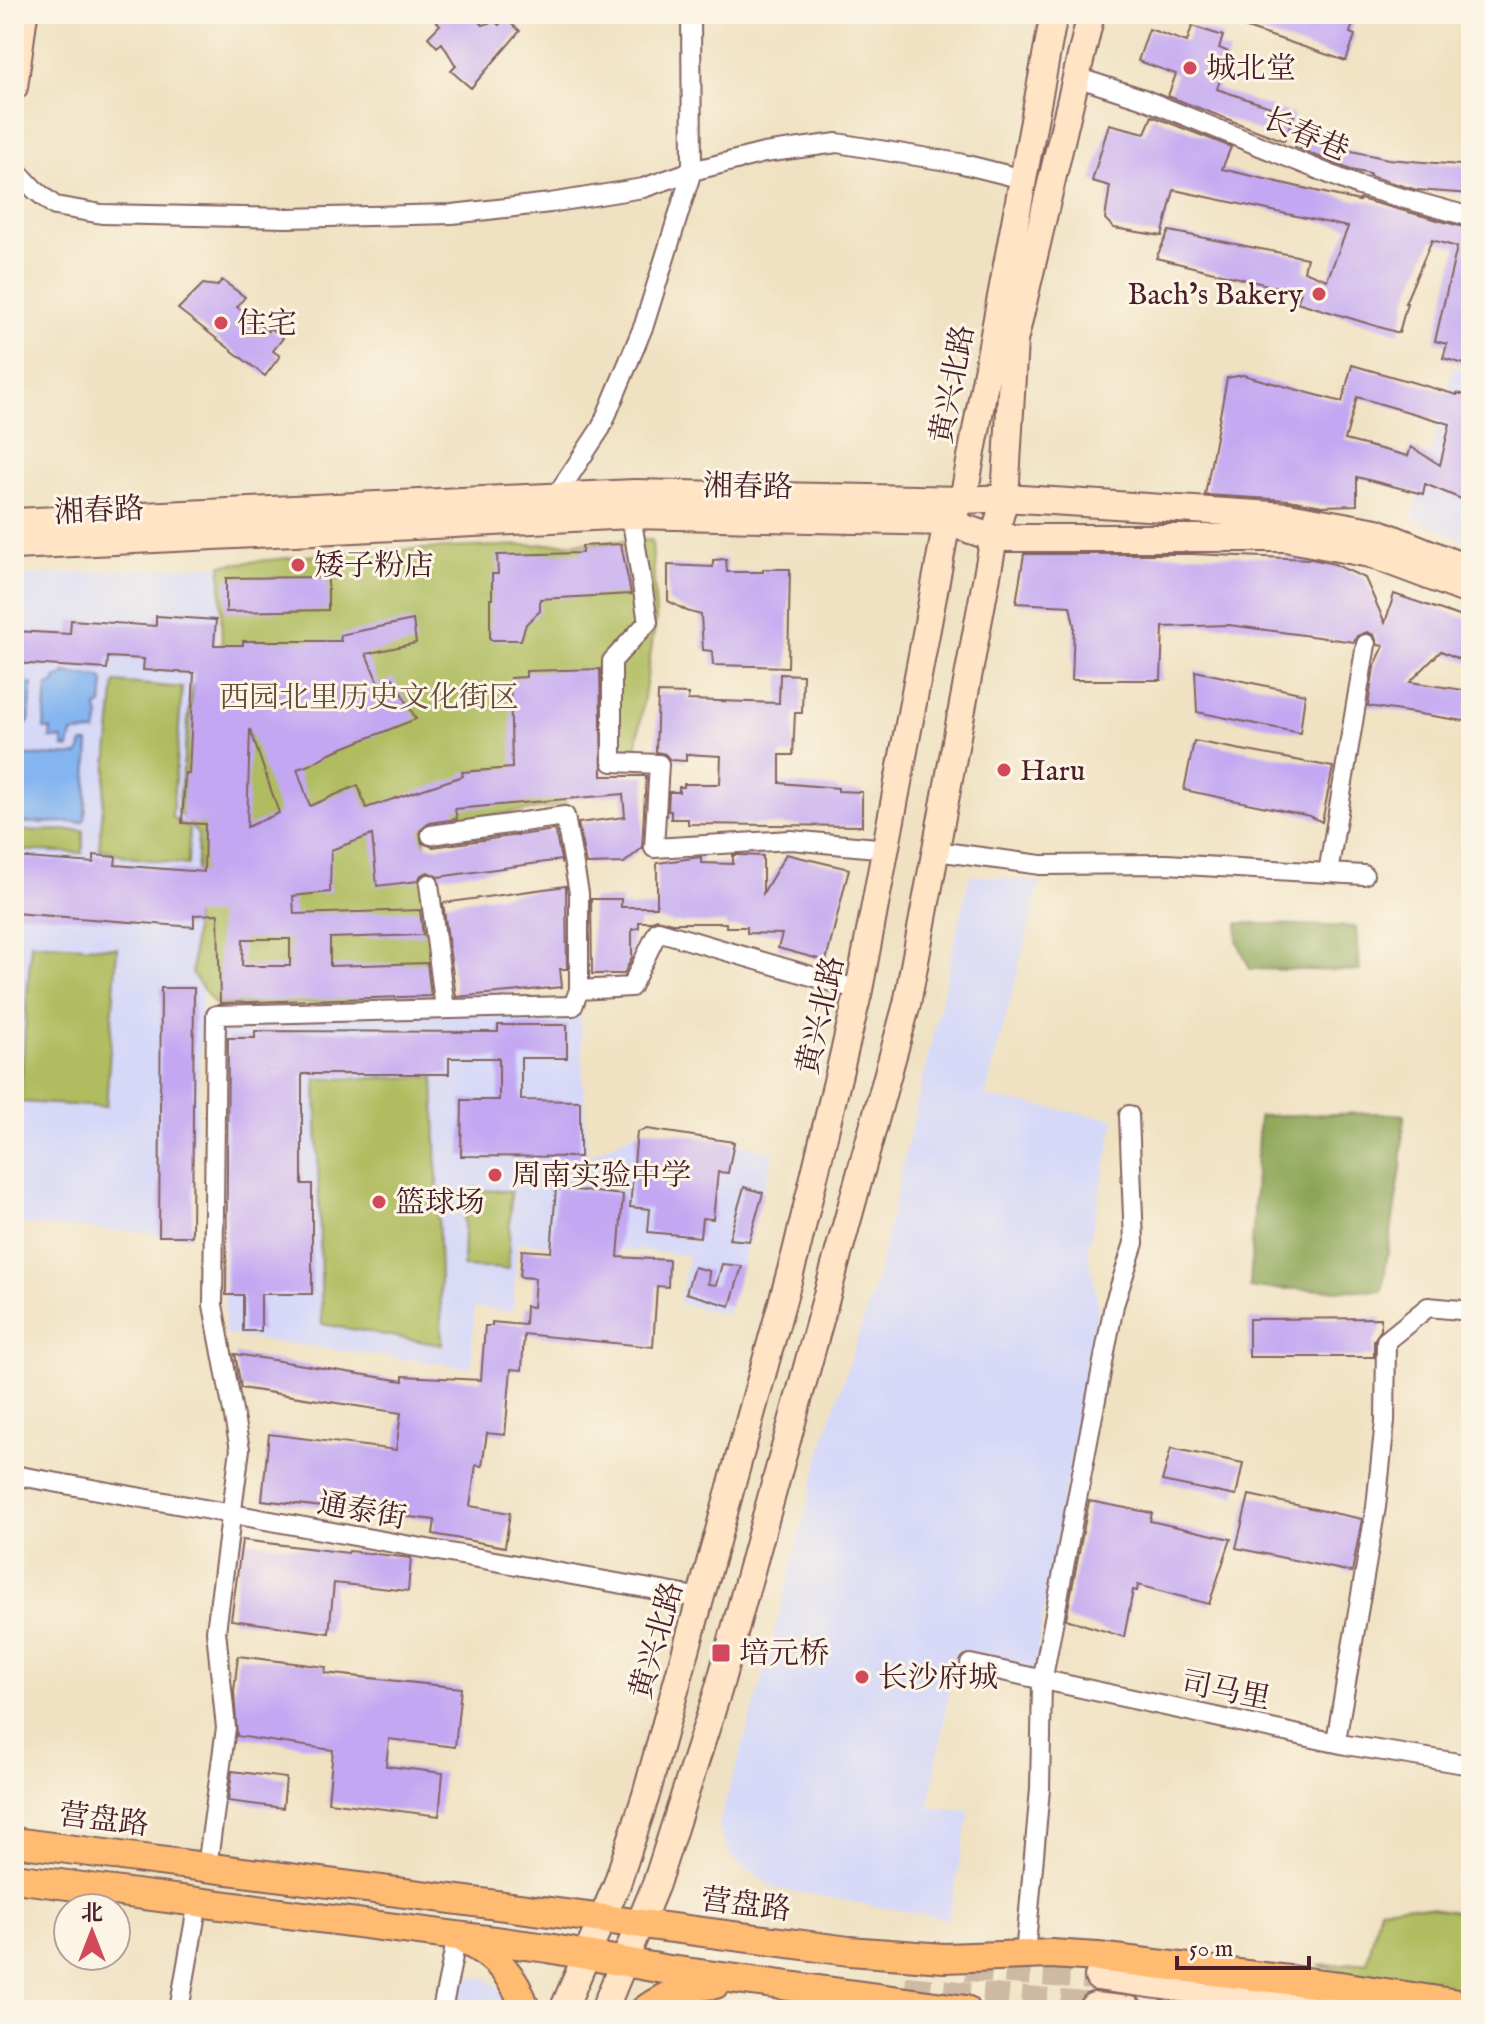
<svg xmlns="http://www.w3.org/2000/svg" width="1485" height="2024" font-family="'IM FELL English','Noto Serif SC',serif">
	<rect width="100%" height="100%" fill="#fcf5e5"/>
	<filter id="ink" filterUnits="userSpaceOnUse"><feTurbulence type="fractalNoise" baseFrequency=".0125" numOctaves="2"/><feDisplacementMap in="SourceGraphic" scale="16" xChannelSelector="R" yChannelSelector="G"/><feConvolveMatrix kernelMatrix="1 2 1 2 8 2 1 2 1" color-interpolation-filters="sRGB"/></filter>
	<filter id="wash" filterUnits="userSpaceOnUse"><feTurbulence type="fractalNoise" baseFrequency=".006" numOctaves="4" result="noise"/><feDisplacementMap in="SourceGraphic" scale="32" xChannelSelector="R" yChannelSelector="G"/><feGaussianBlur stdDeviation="1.8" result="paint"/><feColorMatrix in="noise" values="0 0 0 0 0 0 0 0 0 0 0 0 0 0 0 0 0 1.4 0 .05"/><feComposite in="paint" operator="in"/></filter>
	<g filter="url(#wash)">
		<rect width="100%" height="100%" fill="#efe1c1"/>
		<path fill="#d6d8f8" d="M1454,367l17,5v171l-59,-25z
			M221,565l-29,671 -178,-12v-648z
			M970,875l71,7 -56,215 130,22 -27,131 10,55 -64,364 -78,-19 -27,158 41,3 -22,108 -173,-31 -44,-30 -13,-32 43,-142 64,-248 50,-151z
			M580,1011l7,146 50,-25 97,10 40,11 -47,162 -48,-12 10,-48 -172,-13 -4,69 -39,-3 -3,60 -246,-33 -5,-315z
			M478,1976l10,3 20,16 4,15h-63l9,-27 10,-6z"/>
		<path fill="#afbc5e" stroke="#7c6e44" stroke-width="2" d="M652,540l4,78 -21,138 -67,6 -3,44 -99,12 -42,16 17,168 -226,3 -23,-31 6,-140 -20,-22 14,-126 30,-2 -1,-119 126,-13z
			M115,682l67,6 -10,129 17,12 -1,36 -59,-8 -30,-9z
			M83,830v23l-69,-3v-19z
			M31,943l86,5 -11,159 -86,-5z
			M434,1077l8,268 -120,-21 -6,-245z
			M465,1190l46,1 -3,78 -45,-2z
			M1411,1905l60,9v85l-153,-33 49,-4 13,-54z"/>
		<path fill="#8ba455" stroke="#6a6240" stroke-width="2" d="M1238,923l118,4 4,44 -110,-2 -13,-29z
			M1374,1113l30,2 -3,53 -19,123 -132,-3 9,-172z"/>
		<path fill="#85b5f0" stroke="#686a8e" stroke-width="2" d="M14,673h6v5l5,1 1,5h6l-3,38 -8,6h-7z
			M64,673l36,4 4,4 -2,24 -5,2 2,11 -3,14 -24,1 -3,15 -6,-1v-8l-13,-1 1,-9h-7l3,-43 8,-4 1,-5h7z
			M83,743h6l-4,76 -3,3 -68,1v-78l7,1 2,10 55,-1z"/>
		<g id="blocks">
			<path fill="#c3a7f2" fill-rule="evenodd" d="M430,14h42l11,11 11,-4 5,4 5,-7 16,13 -49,57 -20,-17 5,-5 -14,-23 -5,4 -9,-10 12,-12z
				M1248,14h108l-6,19 5,2 -9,26 -102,-34z
				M1192,26l31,10 -4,12 10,4 -12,37 77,26 -10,26 -116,-45 8,-22 -38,-13 11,-32 38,13z
				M1152,116l79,31 -9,22 137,32 1,-2 111,30v137l-28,-8 4,-14 -12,-3 22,-94 -25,-7 -27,63h2l-8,30 -102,-31 4,-9 -145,-35 13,-27 138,27 -3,13 23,9 21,-53 -174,-37 -12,46 -48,-8 -9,-9 5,-33 -18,-5 17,-57 36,9z
				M1297,139l91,20 83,7v28l-54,-4 -48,-14 1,-2 -19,-4 -56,-23z
				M222,280l23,17 -8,10 31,24 2,-3 13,10 -10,13 7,5 -15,20 -87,-67 25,-25 14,2z
				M1352,365l105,30v-2l14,3v107l-46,-19 -2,10 -66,-17v28l-35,1 -33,-6 -84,-5 22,-117 16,-3 99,27zM1357,397l93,27 -10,41 -29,-18 -3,9 -63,-16z
				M621,544l10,50 -91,5v12l-14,13 -5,16h-31v-41h2v-25h6l-1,-19 85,-2v-7z
				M1024,554h169l118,5 23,5 31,14 20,45 9,-29 77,26v44l-30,-13 -31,31 61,9v31l-103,-16 6,-39 10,-21 -6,-1 -4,-10 -7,-3 -10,4 -3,6 -125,-17 -66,2 -2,53h-89l2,-55 -4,-19 -54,-3z
				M726,559l1,13h36v-3h27l-2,98 -75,-2 -1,-14 -9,-1 -2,-35 -14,-4 -19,-10v-36l45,2v-7z
				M328,577v33l-102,2v-34z
				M156,616l60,4 -2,25h29v-4h98l-1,-6 73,-15 3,23 -50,11 13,31 14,-7 23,41 -86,34 -20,12 -13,4 13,37 48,-21 8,23 97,-32 -1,-4 50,-4 -2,-90 16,-1v-6l74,-2 2,107h44l-4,72 -18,15 -38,1 -8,-41 47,-6 -2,-23 -168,15 2,10 -28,4 -9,8 2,12 11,4 122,-17 7,34 -2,-4 -122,17 -10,-5 -7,3 -3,6 -41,5 -5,-51 -41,15 -1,42 -37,4 1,18 126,-4 3,25 -93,3v28l97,-3 4,33 -211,7 -2,-89 -24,1v12l-180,-14v-56l80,6v-8l22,2 -1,8 89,7 1,-48 -23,-1 3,-50h4l5,-100 -51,-3 1,-11 -36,-2 -1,12 -93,-6v-32l56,3 1,-14 85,6zM250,729l29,84 -32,14zM243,939h47v27h-48z
				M1195,671l110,23 -5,39 -103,-21z
				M780,674l23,1 -1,38h-7l-2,42h-13v28l58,5v3l24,1v34l-174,-2v-5h-17v-8h-3l1,-19h10v-5h5v-3h36l1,-28 -35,-2v7l-16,-1 -5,-6 -9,-2 2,-59 30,1v6l91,3z
				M1194,741l139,26 -11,55 -12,-6 -126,-26z
				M786,854l63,15 -23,92 -48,-13 4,-14 -35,-1v-6h-21v-4h-54l-15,-4 -7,3h-11v6l-7,1v28l-8,17h-32l-1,-75h30v8h36v-44l44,-6v6l32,1v-9h6l24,1v37z
				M566,886l1,83h-7l2,18 -106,10 -13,-94z
				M161,988h33l-2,248h-33z
				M498,1025h69v33h-46v42l59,1v56l-119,-1 1,-56h37v-42h-50v16h-147v110h10v110h-51v37h-18v-36h-17l2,-257h27v-7l243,1z
				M647,1129l87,13 -6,31 -10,-1 -5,47 -11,-1 -2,19 -52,-5 2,-23 -20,-2 7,-75z
				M744,1187l19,6 -14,48 -20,-2z
				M556,1188l67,7 -5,62 51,3 -1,27 -11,-1 -4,61 -129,-13 -2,36 -11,-1 -6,66 -18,-2 -5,33 -6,-1 -6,41 40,7 -5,34 -72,-13 2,-14 -173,-20 7,-66 127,16 5,-37 -160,-25 -6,-34 168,27v-5l78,4 4,-54h7v-4l33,3 1,-19 7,1 2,-29 -15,-1 2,-27 29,2z
				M722,1264l20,2 -12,40 -44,-13 8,-26 15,4 -1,13 8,1z
				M1381,1318v12l-7,10v17h-125v-38z
				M1171,1448l72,15 -7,33 -74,-15z
				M1249,1495l113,24 -10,53 -116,-24z
				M1089,1501l63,12 -2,8 81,18 -22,65 -71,-19 -1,6 -4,-1 -9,47 -58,-18z
				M242,1540l106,13 1,-2 62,7 -3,33 -74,-8 -5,50 -98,-13z
				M238,1656l88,11 -1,6 136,15 -6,59 -66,-8 -3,27 57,7 -4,43 -111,-14 5,-52 -96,-14 -3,-45z
				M232,1771l54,7 -3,30 -55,-7z"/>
		</g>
	</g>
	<g filter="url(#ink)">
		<use href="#blocks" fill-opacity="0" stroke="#846360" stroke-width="2"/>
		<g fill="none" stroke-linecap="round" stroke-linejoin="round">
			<path stroke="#cebaa3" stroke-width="26" stroke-dasharray="26 13" stroke-linecap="butt" d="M966,1968l132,9
				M905,1989l189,17"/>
			<g stroke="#846360" stroke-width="22">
				<path id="street" d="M1076,77l65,21 218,88 112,31
					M14,168l21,22 20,16 47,8 185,4 165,-4 98,-11 93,-15 49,-17 72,-18 73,-10 122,20 64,16
					M556,496l45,-68 43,-103 48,-154 -1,-157
					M631,515l17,107 -36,39v101l47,2 -5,84 137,-8 96,9
					M431,835l134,-19 14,77v97
					M936,851l105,14 125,-1 198,11
					M1328,873l38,-229
					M429,884l16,125
					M14,1475l687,123
					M970,1664l376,81 125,20
					M1336,1741l40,-234 9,-86 1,-80 42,-34 43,4
					M207,1867l19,-139 -10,-97 24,-182 -27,-144 3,-290 357,-9 6,-16 52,-3 27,-56 201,59
					M1025,1955l15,-166 2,-107 72,-377 20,-62 -5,-128
					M179,2010l19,-108
					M442,2010l15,-73"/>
			</g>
			<g stroke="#846360" stroke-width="30">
				<path id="secondary" d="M14,87l10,-73
					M14,522l620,-29 329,7 42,-2 283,18 89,16 94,38
					M14,546l617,-31 316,7 47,16h291l85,16 101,38
					M1098,1977l244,33
					M1094,2006l36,4
					M563,2010l54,-126 29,-89 150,-543 63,-262 88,-468 16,-22 91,-486
					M604,2010l52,-126 62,-193 189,-687 87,-466 11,-40 9,-157 77,-327"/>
			</g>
			<g stroke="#846360" stroke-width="32">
				<path id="primary" d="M14,1842l835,109 95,7 107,-4 47,3 249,30 124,19
					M14,1878l534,70 115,21 303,41
					M468,1942c30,15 47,36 58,68
					M645,2010c22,-16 43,-24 70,-26"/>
			</g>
			<use href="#street" stroke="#fff" stroke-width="18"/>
			<use href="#secondary" stroke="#ffe4c6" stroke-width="26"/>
			<use href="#primary" stroke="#febb71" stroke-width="28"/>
		</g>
	</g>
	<g fill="#d1495b" stroke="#fcf5e5" stroke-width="3">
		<circle cx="1190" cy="68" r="8"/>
		<circle cx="1319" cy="294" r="8"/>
		<circle cx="221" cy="323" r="8"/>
		<circle cx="298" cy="565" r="8"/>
		<circle cx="1004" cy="770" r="8"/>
		<circle cx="495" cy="1175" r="8"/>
		<circle cx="379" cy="1202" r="8"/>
		<rect x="711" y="1643" width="20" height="20" rx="4"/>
		<circle cx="862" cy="1677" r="8"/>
	</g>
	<g text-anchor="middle" stroke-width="6" stroke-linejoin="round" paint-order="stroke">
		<g font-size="30" fill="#4a1f2b" stroke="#fcf5e5" text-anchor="start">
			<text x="1206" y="78">城北堂</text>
			<text x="1303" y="304" text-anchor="end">Bach’s Bakery</text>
			<text x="237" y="333">住宅</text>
			<text x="314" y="575">矮子粉店</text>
			<text x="1020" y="780">Haru</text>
			<text x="511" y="1185">周南实验中学</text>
			<text x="395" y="1212">篮球场</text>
			<text x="739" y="1663">培元桥</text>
			<text x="878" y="1687">长沙府城</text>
		</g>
		<g font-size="30" fill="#4a1f2b" stroke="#fcf5e5">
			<text transform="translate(1306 134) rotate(23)" y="10">长春巷</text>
			<text transform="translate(952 384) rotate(-79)" y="10">黄兴北路</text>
			<text transform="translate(748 486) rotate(1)" y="10">湘春路</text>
			<text transform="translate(99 510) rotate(-3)" y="10">湘春路</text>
			<text transform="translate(820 1015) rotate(-77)" y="10">黄兴北路</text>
			<text transform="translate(362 1510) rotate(10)" y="10">通泰街</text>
			<text transform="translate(656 1640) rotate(-74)" y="10">黄兴北路</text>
			<text transform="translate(1226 1690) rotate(11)" y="10">司马里</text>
			<text transform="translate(104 1819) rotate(7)" y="10">营盘路</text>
			<text transform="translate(746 1904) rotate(7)" y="10">营盘路</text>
		</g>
		<g font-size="30" fill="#684e3a" stroke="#fcf5e5">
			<text x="369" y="707">西园北里历史文化街区</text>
		</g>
	</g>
	<rect width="1485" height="2024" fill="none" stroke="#fcf5e5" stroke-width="48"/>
	<g transform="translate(92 1932)"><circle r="38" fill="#fcf5e5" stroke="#b59f9b" stroke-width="2"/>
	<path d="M0-6L14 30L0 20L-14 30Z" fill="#d1495b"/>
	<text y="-12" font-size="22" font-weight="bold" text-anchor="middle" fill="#4a1f2b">北</text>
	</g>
	<path d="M1177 1956v12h132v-12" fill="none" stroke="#4a1f2b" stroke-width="4"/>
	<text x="1189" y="1956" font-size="24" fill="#4a1f2b" stroke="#fcf5e5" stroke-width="6" paint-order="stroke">50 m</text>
</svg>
